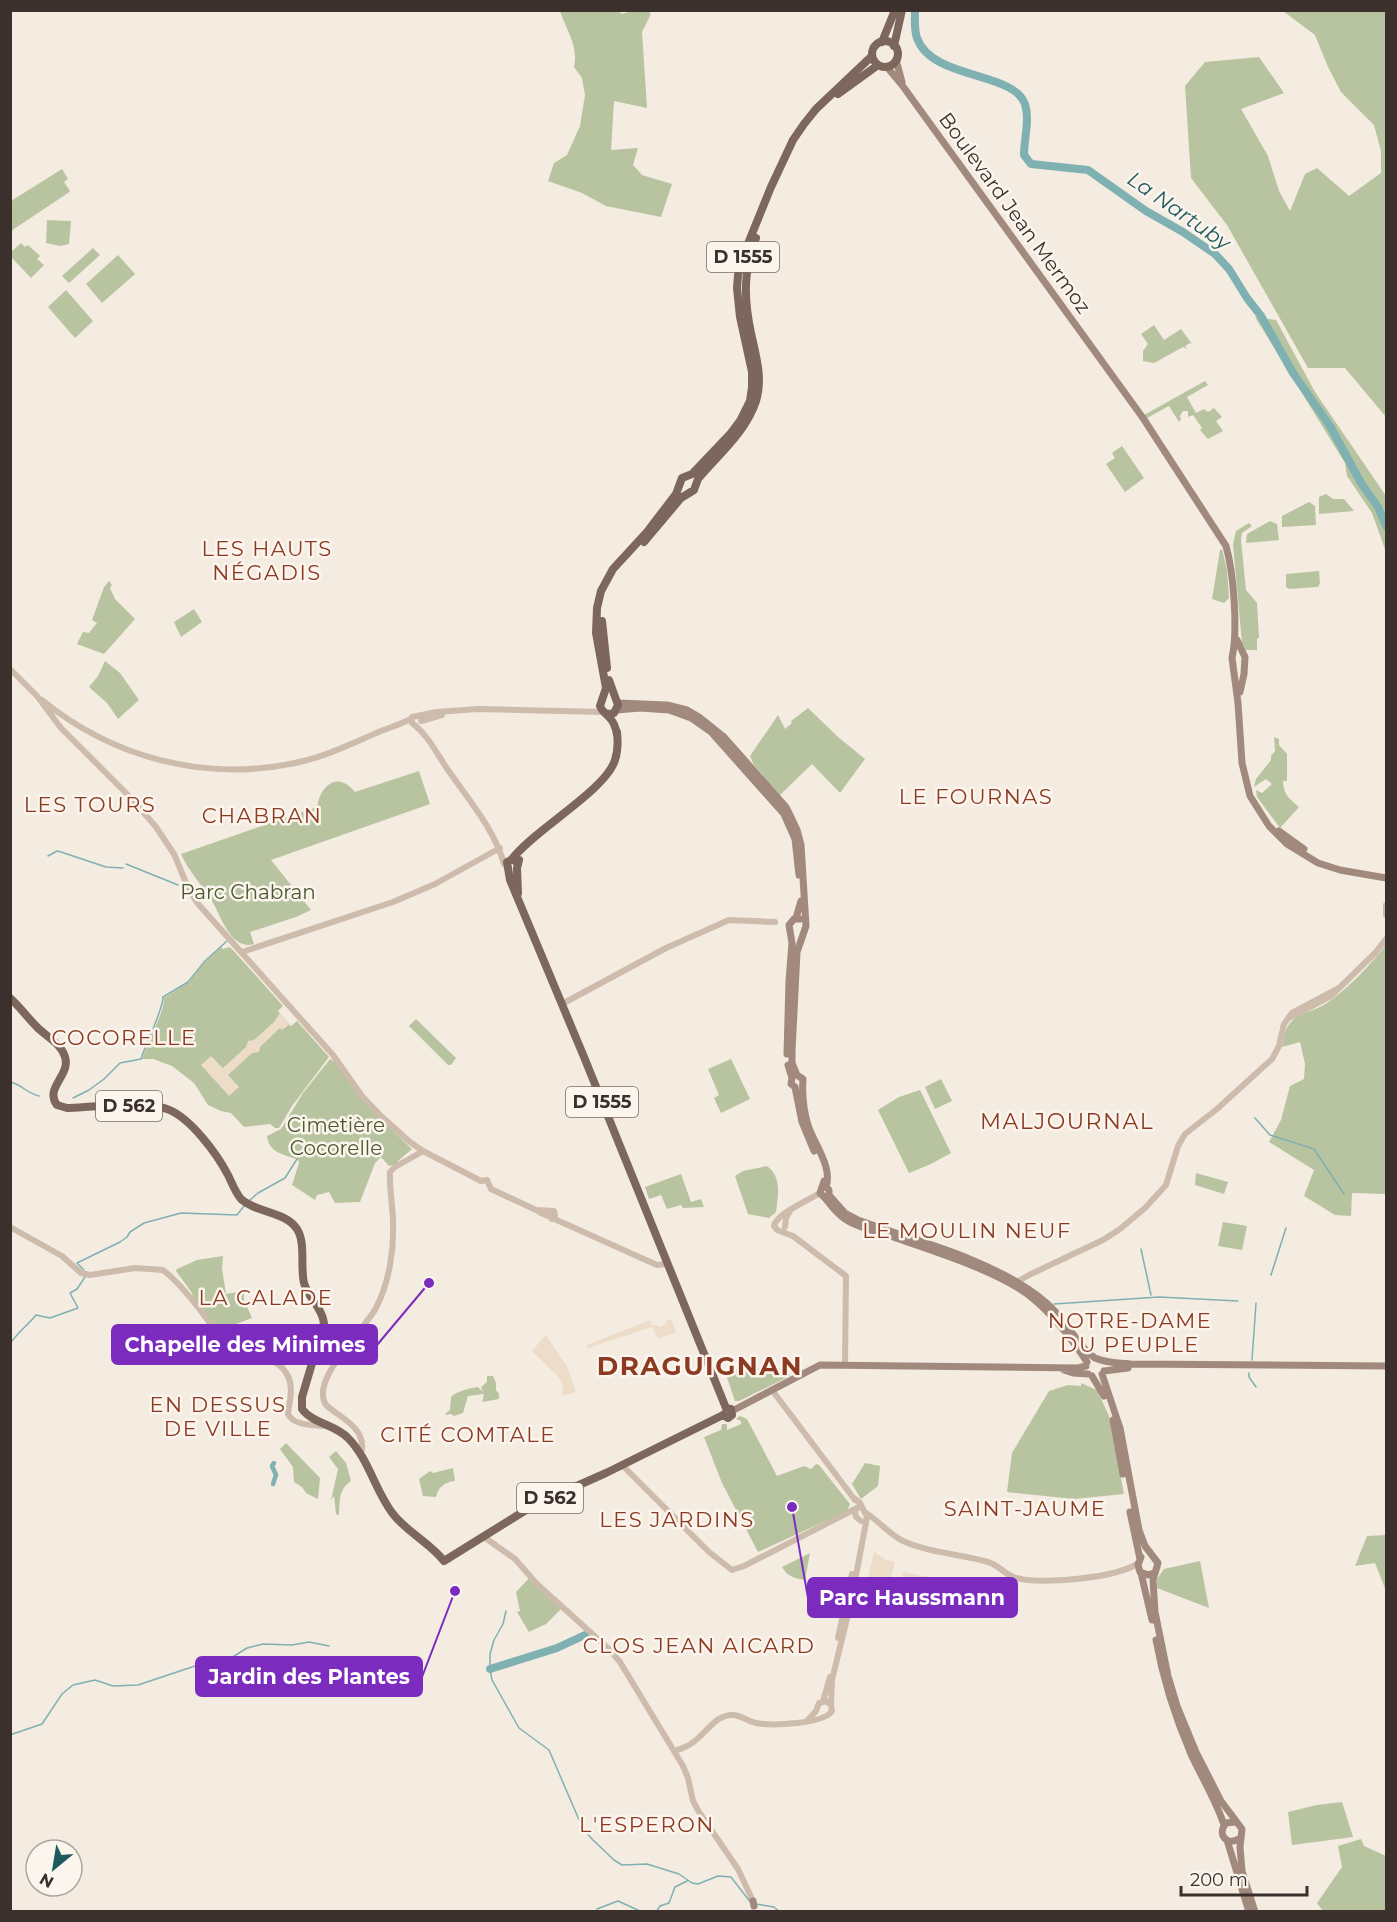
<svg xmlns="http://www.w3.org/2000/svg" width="1397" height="1922" font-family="Montserrat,sans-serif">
	<rect width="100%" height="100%" fill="#f4ebe1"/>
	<path fill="#b8c4a0" d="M560,11h59l3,3 9,-3 17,-1 3,4 -9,18 5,76 -33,-7 -3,49 27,-2 -5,17 9,10 30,9 -11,33 -55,-11 -24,-13 -34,-12 6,-18 13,-8 13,-29 5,-31 -3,-17 -8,-11c5,-20 -8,-38 -14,-56z
		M1283,11h103v406l-41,-49h-37l-81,-143 -36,-47 -6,-92 20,-24 54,-5 25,36 -43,16 27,47 11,35 11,20 15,-37 12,-6 32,28 32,-23v-22l-7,-26 -33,-33 -13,-25 -13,-32z
		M62,169l6,10 -4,3 6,9 -2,2 -57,38v-30z
		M47,220l24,1 -2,23 -9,2 -14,-3z
		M21,243l4,4 3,-2 12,11 -3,3 7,6 -13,13 -20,-21v-5z
		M93,248l7,7 -31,28 -7,-7z
		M118,255l17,19 -33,29 -16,-19z
		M66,290l27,31 -18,17 -27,-31z
		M1255,317l21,3 39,72 71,104v56l-14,-39 -25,-37 -2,-13z
		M1154,325l10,15 17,-11 11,15 -2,-1 -5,3 2,3 -4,-2 -29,16 -11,-2v-10l5,-7 -7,-10z
		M1205,381l3,4 -21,12 9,16 8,-4 4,3 6,-4 8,9 -6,4 7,10 -15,8 -8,-9 2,-2 -9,-13 -5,2v-6h-5l-3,5 1,3 -2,3 -10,-16 -22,12 -3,-3z
		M1122,446l22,32 -19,14 -19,-28 9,-6 -3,-5z
		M1326,494l7,5h11l10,12 -35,3v-17z
		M1309,502l6,4 1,19 -34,2v-11z
		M1270,521l7,3 2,16 -33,3 1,-9z
		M1249,523l3,3 -10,7 -1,7 5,50 11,13 2,35 -2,1v11h-11l-4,-7 -9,-99 3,-13z
		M1222,549l5,21 2,28 -5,5 -12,-4 8,-49z
		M1319,571l1,12 -2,4 -29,2 -3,-2v-13z
		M109,581l3,4 -2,3 5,11 20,20 -31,35 -27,-10 6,-12 6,1 8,-10 -5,-3 12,-33z
		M194,609l8,13 -21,15 -7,-15z
		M105,661l15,12 19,27 -21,19 -11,-16 -18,-16 9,-11z
		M808,708l30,29 27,22 -25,34 -28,-29 -32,31 -26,-30 -4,-9 28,-41 7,14 7,-6 -1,-2z
		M1274,737l5,2v6l8,9v27h-4c1,15 6,17 16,26l-19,21 -23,-31 -1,-7 6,3 10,-9 -6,-5 -12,8 2,-8 15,-19v-4l4,-5z
		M419,771l11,33 -159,56 40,50 -15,7 -46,15 4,12c-23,7 -33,-28 -42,-43 -10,-16 -23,-29 -31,-47l136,-47c4,-23 21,-36 38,-15z
		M1386,944v250l-34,-1 -1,23 -16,-1 -31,-19 10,-26 -45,-28 12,-22 9,-34 14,-7 1,-15 -5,-22 -18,5c2,-9 3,-20 10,-26 8,-8 20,-10 30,-15 20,-11 51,-43 64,-62z
		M221,947l2,2 6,-2 3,2 51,57 -5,5 13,15 6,-5 32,36 -37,49 -13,22h-4l-5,-4 -26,3 -13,-14 -10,-2 -13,-6 -14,-22 -22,-17 -19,-7h-11c5,-16 23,-48 22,-61l25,-16 17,-21z
		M416,1019l40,39 -5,7h-3l-39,-39z
		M330,1059l7,4 50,62 25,24 -14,12v3l-9,2 -8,-9 -6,6 -15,39 -25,1 -6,-11 -12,3 -2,5 -23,-15 7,-22 -1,-3c-13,-6 -29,-6 -31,-24l14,-7 22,-36z
		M731,1059l19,40 -29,14 -7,-15 5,-3 -11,-26z
		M941,1079l11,22 -17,8 -10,-22z
		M920,1090l31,63 -20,11 -22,9 -31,-63 21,-13z
		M767,1166c15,11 11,30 9,46l-7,6 -21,-4 -13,-38 8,-5z
		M1196,1173l32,9 -4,12 -29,-9z
		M681,1174l10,28 10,-3 3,8 -21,1 -2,-3 -14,4 -6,-14 -12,4 -4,-12z
		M1223,1222l24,4 -5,24 -24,-4z
		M223,1256l-1,13 4,25 18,-3v9l8,18 -34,13 -25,-33 -1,-5 -16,-22 1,-2 20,-9z
		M787,1368l3,8 -51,25h-4l-11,-32z
		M487,1376h6l3,7v7l3,4v5l-17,3 2,-8 -16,2 -5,17 -9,3 -3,-2 -5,1 -1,-1 5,-4 1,-13c6,-6 19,-9 27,-10l5,5 -2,-5 6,-5z
		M1081,1383l16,7 12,26 15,78 -50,5 -67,-7 5,-39 37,-62 19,-6 13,1z
		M740,1416l7,3 30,57 27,-10 7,3 5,-5 3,1 31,39 -3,7 -89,41 -36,-69 -18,-46 17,-7 1,-6h5v6l14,-6v-3l-5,-2z
		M286,1443l34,35 -2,21 -12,-6 -4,-6 -8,-5 -1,-15 -13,-18z
		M336,1451l10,12 5,18c-13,9 -11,21 -12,34l-3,-1 -2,-18 -3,4 7,-31 -9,-12z
		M865,1463l15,3 -2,20 -17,13 -9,-15z
		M453,1468l2,13c-10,1 -17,6 -19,16l-13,-1 -4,-17 11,-8 3,2z
		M1386,1535v56l-11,-28 -20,3 12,-30z
		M810,1553l-5,27c-11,-2 -17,-3 -23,-13z
		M1200,1561l9,47 -52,-20v-9l7,-10z
		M529,1578l32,31 -15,15 -17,8 -12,-20 3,-1 -4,-19z
		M1342,1802l11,35 -61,8 -4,-33 29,-7z
		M1361,1839l3,7 22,10v55h-63l-6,-8 25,-36 -4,-21z"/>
	<path fill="#ecdcc8" d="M280,1013l10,11 -8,6 -2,-2 -20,19 -1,5 -7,1 -24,22 11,12 -10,9 -28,-31 10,-9 12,12 23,-21 2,-6 6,-1 20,-18z
		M671,1319l5,13 -18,7 -6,-12 -64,21 -1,-3 63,-25 2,6 4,-1 3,2 7,-3 1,-4z
		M546,1335l21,32 9,25 -14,4 1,-12 -5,-8 -26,-25z
		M874,1552l12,8 9,2 -6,25 -22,-5z
		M903,1572l31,6 -3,17 -31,-7z"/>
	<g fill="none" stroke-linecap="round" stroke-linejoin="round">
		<path stroke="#7fb0b2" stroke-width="1.5" d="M48,856l9,-5 4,1 45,15 17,1
			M126,864l52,21
			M10,1082c11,2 18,12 29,14
			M73,1098l16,-8 15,-11 16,-16 21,-4c5,-17 22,-48 22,-62l25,-15 17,-21 22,-20
			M1255,1118l15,17 44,14 30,45
			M250,1200l8,-7 27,-15 12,-19
			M1141,1249l10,46
			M84,1270l-7,-7 43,-21 7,-5 3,-5 14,-9 37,-10 56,2 7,-9
			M1271,1275l15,-47
			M1054,1304l105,-7 79,4
			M10,1344c7,-11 18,-19 26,-29l14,3 28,-10 -8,-15 7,-4 8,-12
			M1252,1360l4,-57
			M1249,1373v4l7,10
			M506,1611l-3,13 -9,16 -4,14v15l2,11 27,48 30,22 34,79 10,11 21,20 8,5 25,-1 32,10 13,9 6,1 20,-8 13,1 20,26
			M10,1735l32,-11 20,-30 11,-9 22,-5 18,6 25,-1 57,-19 6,-1 11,5 35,-22 16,-4 29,1 17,-3 20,4
			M756,1904l18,3 6,5
			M597,1909l21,-8 24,11
			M656,1912l4,-6 9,-3 6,-16 12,-6"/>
		<path stroke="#7fb0b2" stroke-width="4.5" d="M273,1484l3,-9 -4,-9 2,-3"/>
		<path stroke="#7fb0b2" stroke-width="8" d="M915,10c0,9 -1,20 2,28 15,42 96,33 108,66 5,16 -1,35 -1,51l7,9 57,6 58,41 37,21 32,22 14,15 18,29 14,18 32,57 37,53 31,57 17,24 8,19
			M490,1669l67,-21 30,-14"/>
		<path stroke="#cdbbac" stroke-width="6" d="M10,669l27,27 24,32 70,70 25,29 18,27 15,36 10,15 134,150 29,41 19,20 29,26 13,9 58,30 6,-1 4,9 45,21 18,1 1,4 -3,4
			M42,700c71,58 163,82 253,63 30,-6 58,-20 86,-32 10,-4 20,-7 30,-12
			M421,721l21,-6
			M507,865l-3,-1c-10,-36 -37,-66 -58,-97 -10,-15 -19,-33 -34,-44v-6l25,-5 41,-3 125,3
			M1386,905v10
			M242,952l151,-50 42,-18 65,-36
			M562,1004l104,-56 63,-28 46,2
			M1291,1017l40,-21 44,-43 11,-14
			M820,1193c-11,7 -44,21 -46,33l3,4 16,6 53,40 -1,89
			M539,1212l118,53 10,-1
			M10,1227l52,29 19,17 9,2 45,-7 28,2c18,14 33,34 46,52 5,8 9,18 16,23 17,13 45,7 59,25 11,13 6,29 4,44 6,12 25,11 38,12
			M785,1227l1,-9 4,-7
			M1017,1282l14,-8 72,-34 17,-11 25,-21 21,-23 12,-39 7,-12 32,-25 55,-50 7,-13 5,-22 8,-11 47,-25
			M772,1390l83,110
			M359,1452l3,-2c3,-23 -23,-33 -36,-45 -17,-25 39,-76 50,-97 13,-25 18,-57 17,-85 0,-17 -4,-34 -3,-51l5,-5 28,-16
			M622,1465l87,87 23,18 12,-4 115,-59 3,1
			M855,1511l1,6 5,4
			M866,1513c13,8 23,21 37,28 27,12 57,13 85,21 11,3 17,13 28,16 24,7 102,0 122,-15
			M484,1537l31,22 22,25 73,66 10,12 63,104 5,12 5,23 6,11 39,57 15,32
			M838,1638l14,-64
			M823,1701l7,-24
			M831,1705l1,-25 19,-78 16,-85 -7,-14 -6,-5
			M674,1751c6,-2 13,-4 18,-8 13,-8 24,-30 42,-28 7,1 14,6 22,8 16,3 68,1 76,-12l-1,-6 -5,-4 -7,2 -3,8 -9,10"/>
		<path stroke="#a18a7d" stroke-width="7" d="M896,60l6,22
			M887,67l15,18 241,333 83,128c8,28 12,85 6,112l6,45 4,60 8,33 19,30 18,18 31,19 22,7 46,8
			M1237,640l8,17 -1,17 -4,18
			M618,703l49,2 20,5 12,7 25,20 62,70 4,8 7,15 4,15 5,81 -9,26 -5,99v12l5,12
			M617,710l23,-2 29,2 22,8 20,14 73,82 11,25 4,36
			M1279,831l25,18
			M796,918l5,-17
			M787,1054l2,-73 3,-38 -3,-18 5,-6h6
			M788,1065l4,13 -1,6 4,3
			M797,1075l6,4c-1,16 0,30 5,46 6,19 25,42 18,62l3,3v5l16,18 13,7c57,21 119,35 170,69 14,9 27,21 37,34 9,11 17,27 30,35 11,5 24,5 36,6l255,2
			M795,1087l7,35 12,29
			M824,1181l-4,12c7,6 12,15 19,21 10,10 23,13 35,17
			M893,1237c41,14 98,32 133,56 25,19 44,43 61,69
			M1064,1370l9,3 15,1
			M1104,1371l24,-3
			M1102,1374l18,54 19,102 6,16 13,17 -5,17 2,32 13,64 9,30 19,46 25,49 21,28 -2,18 2,24 13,41
			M1092,1376l12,20
			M732,1411l88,-46 258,3 8,-2
			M1113,1420l10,54
			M1130,1512l10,47
			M1141,1557l-3,8 2,7 8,3 6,-2
			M1141,1573l11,47
			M1156,1640c7,39 19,77 35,114 11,24 25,46 33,71
			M1235,1822l-9,1c-10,12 2,24 14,15
			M1227,1840l22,72
			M753,1901l1,5"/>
		<path stroke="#7d675c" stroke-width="8" d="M872 54a13 13 0 1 1 26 0a13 13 0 1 1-26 0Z
			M882,42l13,-32
			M894,46l8,-36
			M838,94l40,-29
			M644,542l37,-44 13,-8 4,-11c20,-24 48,-47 58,-78 7,-23 0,-45 -5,-68 -7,-33 -8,-63 5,-95
			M602,621l5,47
			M607,714l7,-1 4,-8 -9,-25
			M617,735c-1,-7 -3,-13 -8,-18 -4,-5 -7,-5 -9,-11l6,-18 -10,-55 1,-25 4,-17 12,-22 34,-37 29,-38 6,-16 10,-4 39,-41 9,-12 10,-20 2,-14v-15l-12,-55 -3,-29 1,-13 5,-19 28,-69 22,-47 11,-16 12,-15 56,-53
			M512,859c22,-29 94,-69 103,-99 3,-9 3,-19 2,-28
			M518,864l-5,-5 -6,3 3,18 74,177 142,351
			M518,893l-1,-25 2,-8
			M10,998c10,9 17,19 26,28 9,10 25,17 29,31 6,18 -21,31 -8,48l10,3c24,-1 80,-7 100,1 23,8 50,45 61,66 4,8 7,17 13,24 15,14 44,12 56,30 9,14 3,38 7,54 4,15 18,24 20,40l-22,74v12c10,14 34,16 46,29 21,21 27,53 45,76 14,18 37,29 51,47l90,-56 72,-32 117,-58
			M723,1415l5,3 4,-3 -1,-6 -5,-1"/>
	</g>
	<g text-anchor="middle" stroke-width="5" stroke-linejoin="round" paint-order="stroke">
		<g fill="#fbf5ee" stroke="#756b66" stroke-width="1.5">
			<rect x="707" y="242" width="72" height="30" rx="4.5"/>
			<rect x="566" y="1087" width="72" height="30" rx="4.5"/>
			<rect x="96" y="1091" width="66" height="30" rx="4.5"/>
			<rect x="517" y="1483" width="66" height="30" rx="4.5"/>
		</g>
		<g font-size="18" font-weight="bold" fill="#3b302b">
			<text x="743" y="263">D 1555</text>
			<text x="602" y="1108">D 1555</text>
			<text x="129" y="1112">D 562</text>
			<text x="550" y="1504">D 562</text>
		</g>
		<g font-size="20" fill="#3b302b" stroke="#fbf5ee">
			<text transform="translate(1015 213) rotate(54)" y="7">Boulevard Jean Mermoz</text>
		</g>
		<g font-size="20" fill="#4a5a2e" stroke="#fbf5ee">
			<text x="248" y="899">Parc Chabran</text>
			<text x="336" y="1132">Cimetière<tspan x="336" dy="23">Cocorelle</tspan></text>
		</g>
		<g font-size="21" font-style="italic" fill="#1f5a5e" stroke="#fbf5ee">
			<text transform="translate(1179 211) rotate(35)" y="7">La Nartuby</text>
		</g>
		<g font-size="21" letter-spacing="1.5" fill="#8c3b22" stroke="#fbf5ee">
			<text x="267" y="556">LES HAUTS<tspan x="267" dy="24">NÉGADIS</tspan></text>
			<text x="976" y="804">LE FOURNAS</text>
			<text x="90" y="812">LES TOURS</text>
			<text x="262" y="823">CHABRAN</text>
			<text x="124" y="1045">COCORELLE</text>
			<text x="967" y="1238">LE MOULIN NEUF</text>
			<text x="266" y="1305">LA CALADE</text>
			<text x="1130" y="1328">NOTRE-DAME<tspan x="1130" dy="24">DU PEUPLE</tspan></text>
			<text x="218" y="1412">EN DESSUS<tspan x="218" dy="24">DE VILLE</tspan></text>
			<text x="468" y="1442">CITÉ COMTALE</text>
			<text x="1025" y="1516">SAINT-JAUME</text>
			<text x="677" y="1527">LES JARDINS</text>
			<text x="699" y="1653">CLOS JEAN AICARD</text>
			<text x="647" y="1832">L'ESPERON</text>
		</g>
		<g font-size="22" letter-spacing="1.5" fill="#8c3b22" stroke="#fbf5ee">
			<text x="1067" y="1129">MALJOURNAL</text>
		</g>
		<g font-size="26" font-weight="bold" letter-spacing="1.5" fill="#8c3b22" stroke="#fbf5ee">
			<text x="700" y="1375">DRAGUIGNAN</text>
		</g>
	</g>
	<path fill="none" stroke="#7b2cbf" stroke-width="2" d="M429 1283L377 1345M792 1507L808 1598M455 1591L422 1677"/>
	<g fill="#7b2cbf" stroke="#fbf5ee" stroke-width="2">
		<circle cx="429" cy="1283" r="6"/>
		<circle cx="792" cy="1507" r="6"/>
		<circle cx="455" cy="1591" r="6"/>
	</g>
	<g fill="#7b2cbf" stroke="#7b2cbf" stroke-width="2">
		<rect x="112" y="1325" width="265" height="39" rx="6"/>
		<rect x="808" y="1578" width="209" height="39" rx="6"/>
		<rect x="196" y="1657" width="226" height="39" rx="6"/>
	</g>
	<g font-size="21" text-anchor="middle" font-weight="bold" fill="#fff">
		<text x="245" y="1352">Chapelle des Minimes</text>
		<text x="912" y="1605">Parc Haussmann</text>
		<text x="309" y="1684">Jardin des Plantes</text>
	</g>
	<rect width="1397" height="1922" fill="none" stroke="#3b302b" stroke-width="24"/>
	<g transform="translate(54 1868) rotate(210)"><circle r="28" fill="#fbf5ee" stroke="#aea6a0" stroke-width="1.5"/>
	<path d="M0-4.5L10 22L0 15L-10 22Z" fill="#1f5a5e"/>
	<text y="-9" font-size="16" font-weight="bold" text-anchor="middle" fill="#3b302b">N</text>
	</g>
	<path d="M1181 1886v9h126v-9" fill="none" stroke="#3b302b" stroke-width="3"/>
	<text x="1190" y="1886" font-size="18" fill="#3b302b" stroke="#fbf5ee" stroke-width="4.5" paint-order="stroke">200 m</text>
</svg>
